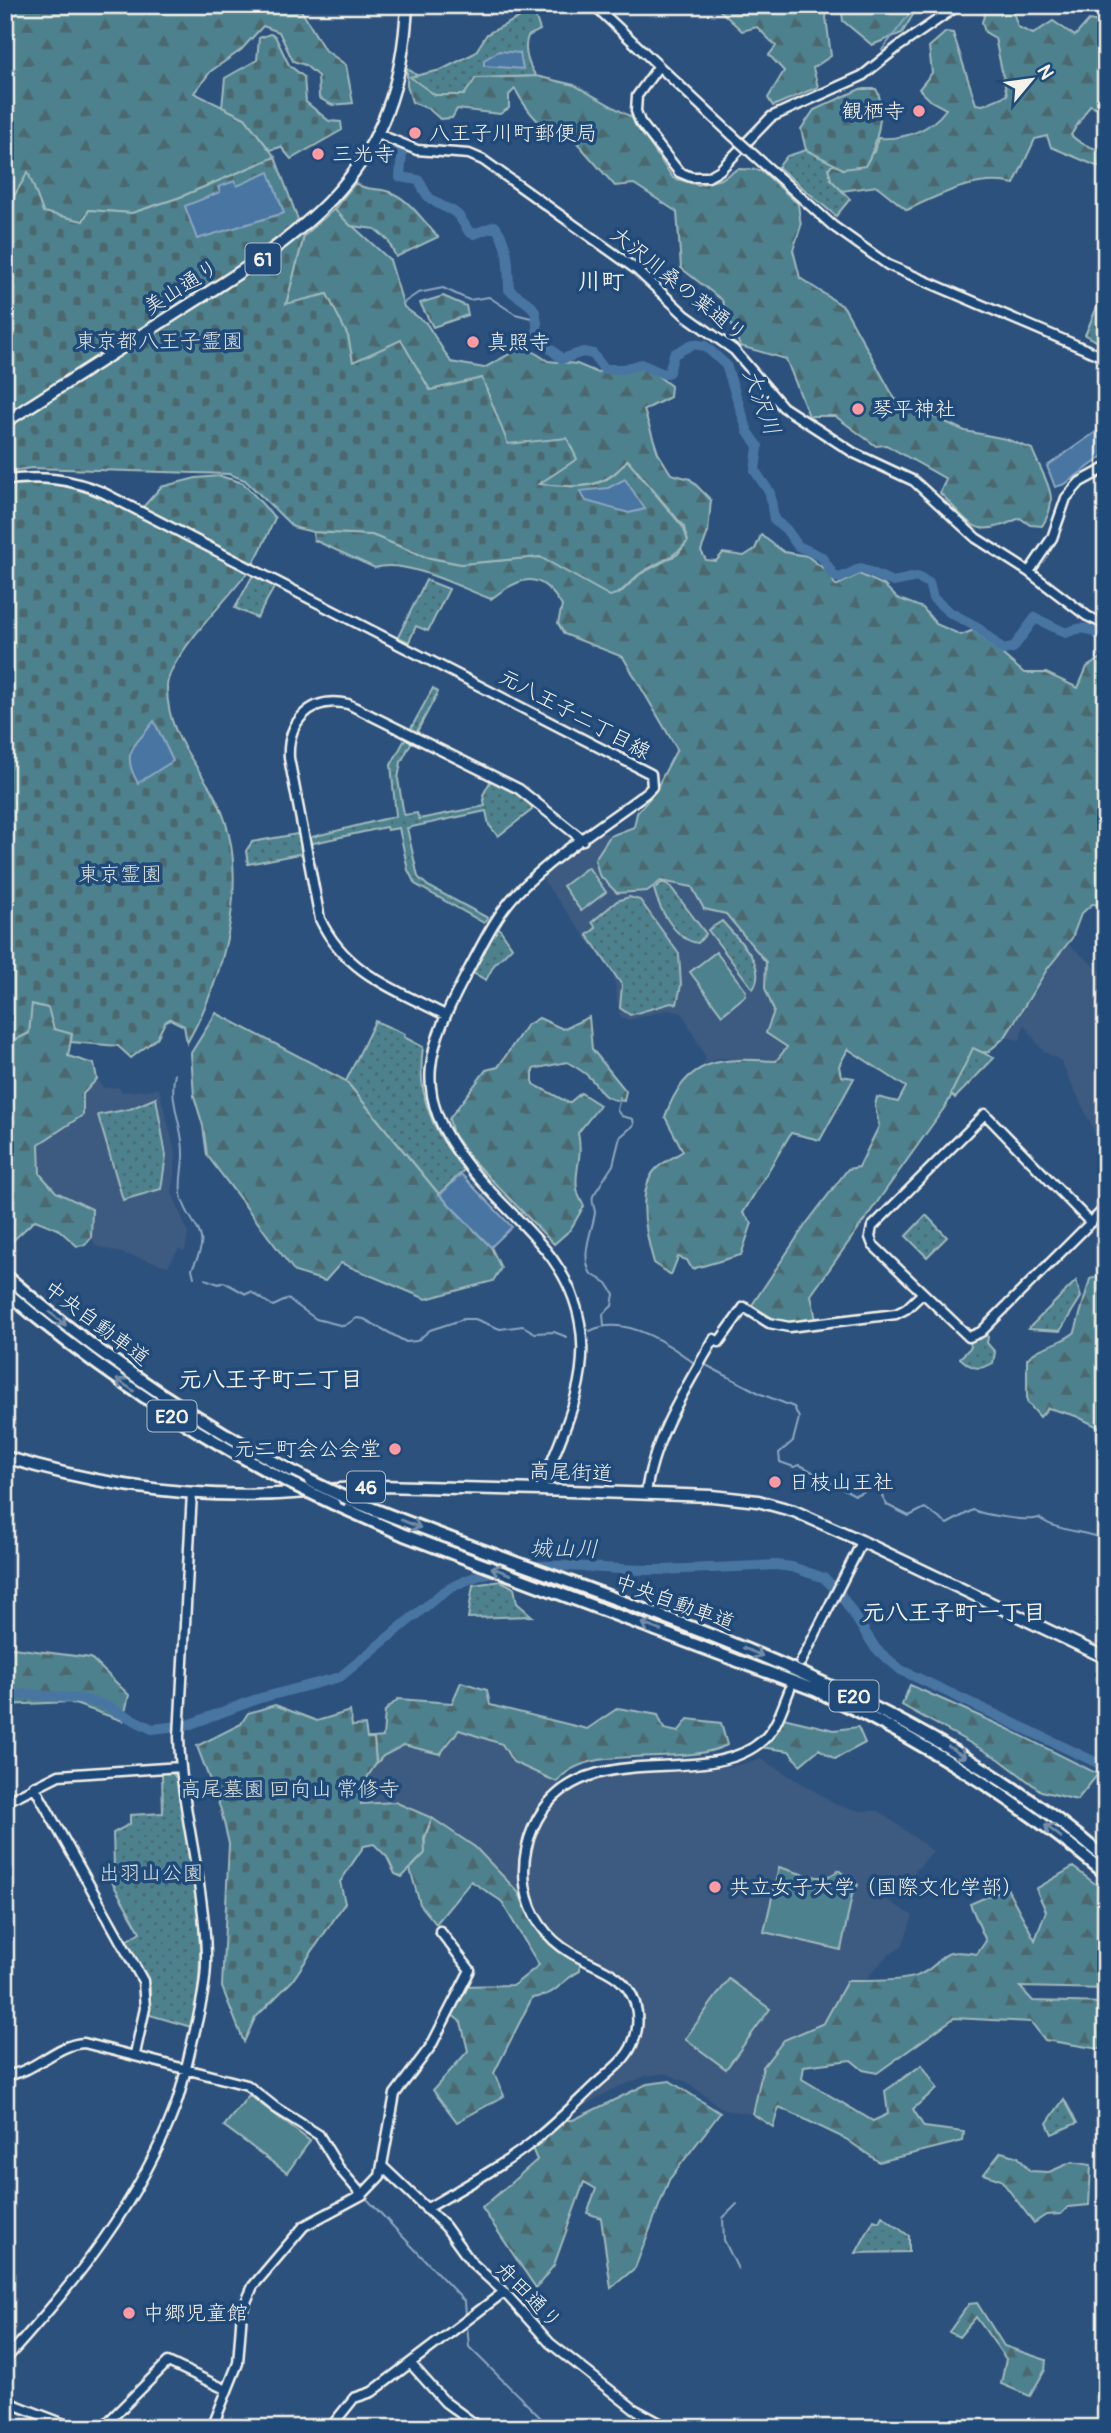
<svg xmlns="http://www.w3.org/2000/svg" width="1111" height="2433" font-family="Pangolin,'Klee One',sans-serif">
	<defs>
		<pattern id="forest-firs" width="22" height="20" patternUnits="userSpaceOnUse" patternTransform="scale(1.75)"><rect width="22" height="20" fill="#4d818e"/><path d="M5 1l3.5 6h-7zM16 11l3.5 6h-7z" fill="#4b676e"/></pattern>
		<pattern id="cemetery-stones" width="16" height="16" patternUnits="userSpaceOnUse" patternTransform="scale(1.75)"><rect width="16" height="16" fill="#4d818e"/><path d="M2 7V4a2 2 0 0 1 4 0v3zM10 15v-3a2 2 0 0 1 4 0v3z" fill="#4b676e"/></pattern>
		<pattern id="park-dots" width="8" height="8" patternUnits="userSpaceOnUse" patternTransform="scale(1.75)"><rect width="8" height="8" fill="#4d818e"/><path d="M2 2h.1M6 6h.1" fill="none" stroke="#4b676e" stroke-width="1.8" stroke-linecap="round"/></pattern>
	</defs>
	<rect width="100%" height="100%" fill="#2d517d"/>
	<filter id="ink" filterUnits="userSpaceOnUse"><feTurbulence type="fractalNoise" baseFrequency=".0143" numOctaves="2"/><feDisplacementMap in="SourceGraphic" scale="14" xChannelSelector="R" yChannelSelector="G"/><feConvolveMatrix kernelMatrix="1 2 1 2 8 2 1 2 1" color-interpolation-filters="sRGB"/></filter>
	<g filter="url(#ink)">
		<path fill="#3e5a80" d="M603,831l7,5 -15,23 4,16 8,10 11,9 29,-3 14,-10 31,7 13,22 21,5 40,48 -1,25 9,23 -8,22 20,14 -9,14 -58,-3 -15,6 2,-6 -24,-45 -14,-3 -40,10 -8,-4 -7,-42 -70,-94 1,-5z
			M1067,943l39,33v149l-11,8 -34,-72 -18,-10 -19,-26 -4,15 -15,-3z
			M97,1079l7,9 14,-1 4,5 37,-3 17,66 -4,37 16,41 -3,18 -6,-2 -11,17 -72,-20 -5,-8 1,-29 -36,-17 -16,-18 -1,-31 43,-28 1,-21z
			M459,1730l43,14 11,18 53,24 22,-13 87,-4 44,-7 11,5 31,-8 77,46 24,6h17l54,40 -44,50 24,15 -11,31 -15,9 -21,23 -19,2 -23,42 -24,10 -37,34 -10,47 -29,-4 -37,-28 -22,-9 -19,3 -33,13 -42,24 54,-50 9,-13 6,-17v-26l-9,-21 -13,-14 -51,-27 -20,-21 -13,-26 -15,-5 -44,-46 -24,-18 -56,-27 -35,2 8,-28 15,-20 21,-11 36,9z"/>
		<path fill="#4d818e" stroke="#a0b9bb" stroke-width="2" d="M588,867l18,25 -25,19 -18,-25z
			M716,952l30,39 -1,5 -23,19 -32,-43z
			M779,1867c18,5 47,18 59,3l20,15 -6,10 -11,55 -77,-18z
			M729,1979l41,30 -44,60 -41,-30z
			M249,2095l61,46 -23,32 -63,-47z"/>
		<path fill="url(#forest-firs)" stroke="#a0b9bb" stroke-width="2" d="M5,5h293l26,44 22,16 7,38 -21,2 -13,-7 -1,-22 -13,-11 -12,-4 -14,-29 -16,-6 -22,24 -30,21 -17,22 51,25 30,39 -97,41 -46,15 -43,-3 -6,12 -40,-10 -15,-39 -15,25 -8,-3z
			M714,5h115l-3,12 5,39 -18,12 5,19 -45,19 -5,-8 16,-27 -15,-16 7,-9 -19,-19 -15,4z
			M841,5h78l-17,28 -30,12 -29,-24z
			M988,5h23l7,22 15,7 20,-13 22,15 14,-16 16,3 1,88 -16,-6 -19,30c10,11 22,11 35,19v16l-55,-23 -4,-11 -12,3 -21,45c-37,-9 -73,10 -107,26l-30,-24 -35,5 -11,-11 -3,-12 6,-4 9,5 31,-17 4,-14c26,2 53,-8 68,-29l-15,-8 -12,-12 13,-16 -3,-26 17,-15 7,1 23,71 7,1 24,-10 -12,-57 -10,-6 -3,-10z
			M407,68l31,23 38,-13 60,-2 38,9 57,32 42,61 25,7 23,-6 17,-10 23,1 37,34 3,22 -8,24 7,28 44,29 51,92 70,32 41,8 26,10c12,31 30,47 10,77l-12,-1 -10,-7c-47,22 -46,8 -80,-25l6,-14 -60,-34 -10,1 -41,-30h-26l-23,-57 -46,-13 -18,-46 -41,-32 -4,-56 -43,-28 -19,2 -43,-49c-28,-2 -45,-26 -57,-48l-6,6v13l-9,6 -43,-5 -5,9 -12,1 -11,-10 -17,-7 -5,-17z
			M334,209l56,51 14,47 22,16 25,39 33,6 40,-22 24,15 29,3 19,8 49,-6 26,20 -1,11 -26,13 14,43 13,21 19,5 21,21 -3,32 -7,19 5,9 10,1 7,-8 21,3 11,-7 6,-14 23,17 23,4 20,15 9,15 23,-12 25,11 13,13 26,10 13,16 25,11 13,-5 50,43h22l32,15 9,-21 16,-10 3,2v246l-14,-1 -11,10 -9,24 -24,30 -43,69 -17,15 -15,1 -26,51 -136,191 5,25c-30,4 -39,4 -64,-15l54,-81 42,-55 11,-2 20,-41 -4,-21 2,-8 21,5 8,-15 -58,-38 -9,17 2,10 13,2 -34,62 -29,-7 -48,80 9,10 -11,32 -49,14 -5,-9 -9,-3 -7,18 -17,-12c-7,-24 -18,-71 1,-93 6,-7 20,-13 28,-19l-18,-34c21,-61 57,-59 111,-56l11,-14 -21,-14 8,-22 -9,-23 1,-26 -40,-48 -22,-5 -12,-22 -31,-6 -14,10 -30,2 -18,-18 -4,-16 15,-23 24,-9 3,-14 17,-20 23,-44 -54,-92 -59,-23 -6,-11 4,-17c-22,-37 -41,-30 -71,-7 -31,-11 -85,-41 -116,-31l-61,-28 -1,-8 59,3 54,22 35,7 79,-7 79,37 21,-20 38,-20 9,-12 -3,-15 -56,-67c-26,32 -52,27 -90,24l-30,-40 -78,-54 -78,-27 -4,-27 -62,-32 18,-68z
			M31,1004l17,4 24,26 -4,22 26,8 3,15 -14,15v21l-44,29 1,30 16,18 36,17 -1,29 -6,7 -8,1 -19,-17 -23,-9 -30,28v-203l24,-12z
			M216,1013l130,68 93,113 52,53 10,21 -8,13 -67,18 -85,-36 -16,18 -30,-9 -88,-117 -4,-29 -9,-30 -3,-43z
			M589,1017l3,32 34,42 -2,10c-27,-2 -20,-11 -37,-26 -6,-5 -13,-9 -20,-13l-34,7v15l36,19 12,-10 19,12 -22,28c7,31 -11,46 6,73l-14,24 -16,14 -83,-85 -18,-25 -4,-15 37,-49 12,-3 28,-41 13,-8 24,11z
			M1097,1277l9,2v152l-30,-15 -28,-8 -8,9 -13,-15v-43c12,-14 34,-14 48,-27l15,-53z
			M5,1647l86,11 38,37 -6,26 -54,-19 -64,3z
			M461,1682l26,8 3,15 97,24 31,-21 40,7 6,14 14,3 10,-13 33,4 6,22c-45,23 -141,-4 -170,37l-44,-20 -11,-18 -43,-14 -19,24 -36,-9 -21,11 -7,8 -2,-26 9,-1 2,-26 13,-12 54,4z
			M910,1685l96,43 92,46 -21,26 -36,-9 -42,-32 -97,-54z
			M783,1718l51,12 24,-3 7,16 -30,16 -16,-10 -19,16 -11,-14 -30,-4z
			M432,1818l43,29 44,46 9,21 22,29 30,18v10c-24,12 -18,22 -48,27l-38,75 10,23 -47,26 -24,-32 35,-39 -7,-29 -14,-11 12,-25 55,-1 25,-20 -38,-64 -30,-20 -35,43 -16,-20 -10,-35 14,-15 1,-16z
			M1073,1867l33,25v53l-5,4 5,19v21l-86,-2 13,14 73,2v47l-61,-10 -14,-18 -77,-4 -77,55 -14,-3 -12,-10 -47,6 -2,13 71,42 15,-7 -3,-23 37,-26 15,23 -24,21 11,18 40,5 -1,9 -84,21 -33,-23 -67,-32 -6,20 -20,-13 10,-47 21,-27 40,-17 23,-42c16,0 60,1 72,-6 30,-14 15,-28 58,-21l9,-13 -16,-37 37,-16 28,52 11,-29 -10,-22z
			M670,2081l50,32 -51,67 -34,88 -24,20 -10,-70 -14,-5 9,-24 -12,-7 -30,83 -18,23 -54,-80 55,-48 -5,-12 34,-28h7l74,-36z
			M1001,2152l17,5 12,14 19,1 23,-10 19,3 -2,40 -21,2 -7,7 -15,1 -12,8 -33,-43 -17,-6z
			M977,2303l27,43 42,14 -1,10 -15,26 -29,-12 5,-25 -30,-42 -17,20 -10,-5 20,-28z"/>
		<path fill="url(#cemetery-stones)" stroke="#a0b9bb" stroke-width="2" d="M270,34l5,2 14,29 15,12 2,25 23,19 12,1 1,8 -51,29 -10,-12 -11,3 -25,-32 -23,-11 3,-29 32,-18 2,-22z
			M860,89h16c11,17 0,60 -11,77l-22,3 -37,-19 -5,-21 13,-19z
			M275,157l29,79 -18,68 41,-10 21,42 5,26 48,-22 29,50 52,-12 26,66 59,-6 10,21 -38,25c36,3 65,9 88,-24l56,67 5,14c-13,17 -30,21 -47,32 -12,8 -17,20 -31,23l-70,-39 -79,7 -35,-7 -54,-22 -59,-3 -20,-5 -48,-47 -16,-6 -198,-6 -26,4v-277l8,3 15,-26 15,40 40,9 6,-11 43,3 46,-15z
			M355,183c13,9 24,4 37,10 18,7 33,30 46,44l-42,20 -8,-17 -13,-11 -24,-3 -17,-17z
			M443,296l23,10 2,9 -35,12 -13,-24z
			M220,476l23,7 32,35c-8,17 -15,37 -26,52 -18,27 -82,87 -82,117 0,46 25,70 46,106 42,74 13,181 -26,250l-3,-17 -14,-7 -5,3 -8,16 -26,20 -13,-12 -47,-4 1,-8 -18,-5 -6,-21 -16,-4 -3,29 -24,12v-559c60,-7 78,3 131,29l25,-28 35,-9z
			M275,1705l42,16 33,-10 2,15 13,-1 2,13h7l2,26 -8,12 -7,28 34,-2 37,16 -8,20 1,15 -23,24 -7,-3 -8,-17 -13,-13 -10,2 -24,36 5,21 -53,78 -37,37 -11,24 -22,-55 7,-143 -8,-34 -24,-64 44,-22 7,-11z"/>
		<path fill="url(#park-dots)" stroke="#a0b9bb" stroke-width="2" d="M537,5h8l-10,10 5,15 -12,6c-5,13 0,29 8,40l-60,2 -12,17h-29l-25,-18 31,-7 34,-17 12,-19 47,-24z
			M806,150l28,14 -6,4 3,12 19,19 -14,17 -58,-49 9,-11z
			M1106,286v60l-21,-11z
			M253,575l22,11 -18,32 -22,-10z
			M426,580l23,9 -21,42 -12,-5 -7,16 -11,-5z
			M433,688l5,4 -37,70 -3,17 6,36 13,-2 2,6 66,-13 -2,-11 8,-15 40,22 1,8 -34,26 -9,-11 -3,-14 -79,17 11,49 10,9 60,32 -4,5 -69,-39 -7,-14 -9,-42 -12,2 -1,-3 -77,17 -1,-6 88,-22 -5,-51z
			M297,834l4,2 3,17 -56,11 -2,-13 6,-9z
			M663,882l7,4 36,48 -8,9c-22,-2 -39,-34 -44,-54z
			M629,897l11,3 39,54 2,31 -4,19 -6,-1 -41,12 -10,-7 2,-23 -35,-50 9,-7 -4,-6 25,-21z
			M722,921c15,18 47,44 31,68l-45,-59z
			M497,925l15,22 -18,18 -8,15 -15,-8z
			M375,1021l30,13 -1,3 19,10c-7,49 10,85 41,123l-25,24 -93,-113z
			M973,1048l21,10 -39,40 -4,-4z
			M156,1098l10,58 -5,33 -38,11 -25,-85 32,-6z
			M926,1215l21,22 -20,20 -21,-21z
			M1076,1281l5,16 -21,34 -32,-2z
			M981,1332l7,5 -1,6 8,9 -2,11c-14,8 -21,6 -33,-5l11,-11 -2,-10z
			M501,1581l13,7 3,15 15,13 -64,2 5,-33z
			M171,1772l6,6c12,81 36,168 14,249l-41,-12v-28l-24,-46 14,-9 -32,-57 6,-9 -1,-33 17,-9v-9l33,-2 -1,-40z
			M1064,2099l13,24 -25,11 -5,-11z
			M882,2216l27,20v16l-53,1 18,-33 5,2z"/>
		<path fill="#4875a3" stroke="#8da7bf" stroke-width="2" d="M499,51l21,2 3,16 -39,-3v-6z
			M269,172l15,41 -87,26 -12,-33 35,-14 -2,-5 17,-6 2,5z
			M1106,425v29l-41,30 -10,3 -8,-21z
			M625,479l20,30 -16,4 -43,-12 -6,-10 28,-3z
			M154,721l19,40 -35,22c-19,-32 -2,-37 16,-62z
			M461,1174l51,53 -21,20 -51,-52z"/>
		<g fill="none" stroke-linecap="round" stroke-linejoin="round">
			<path stroke="#8da7bf" stroke-width="2" d="M882,50l34,-45
				M403,303l15,-10 25,-5 26,12 20,-3 26,17 24,6
				M1075,601l9,4 3,6
				M175,1074c-7,27 9,54 8,81 0,14 -5,30 -1,44 12,35 31,31 10,70l2,8
				M205,1279l14,5 5,-2 22,12 5,-2 22,14 15,-7 28,20 28,7 13,-8 7,1 42,23 11,-1 13,-11 34,-11h11l25,10 23,-3 12,7 19,-1 13,5
				M604,1326l-1,-12 9,-8 2,-12 -7,-11 -16,-9c-11,-19 1,-42 4,-61 0,-6 -4,-10 -2,-17l20,-31 7,-28 14,-12 -1,-6 -12,-3 -4,-6 3,-13
				M590,1331c33,-17 78,12 104,32
				M704,1364l57,30 33,13 5,11 -6,23 -14,12 1,9 14,5 6,-2 55,30 10,-4
				M882,1496l5,9 22,11 16,-8 22,16 26,-14c12,5 54,12 66,8 19,14 44,12 67,22
				M342,2178l10,12
				M366,2198l99,104 1,13
				M737,2204l-14,14 1,22 14,29
				M467,2324l2,23 82,81"/>
			<path stroke="#4875a3" stroke-width="10" d="M379,150h16l7,3 -2,24 18,3c5,6 7,15 13,19 24,18 20,2 38,33l5,2 21,-8c15,20 13,41 14,64 28,20 27,13 29,48l24,21 21,-7 10,2 11,15h19l18,-5 23,10 5,-2 5,-18 19,-10 12,2 21,19 22,67 10,14 -3,25 15,22 4,27 12,9 12,17 24,11 12,19 6,2 21,-10 32,14 24,-5 12,6 4,15 16,14 28,15 26,23 10,-2 22,-30 31,15c18,-8 24,-5 40,7
				M5,1698l21,-4 56,5 22,6 48,24 36,-4 69,-26 83,-22 102,-84c69,-43 139,-22 215,-23 40,-1 79,-3 119,-5l16,2 32,11 15,14 37,57 25,21 205,97"/>
			<g stroke="#f4f1e8" stroke-width="13">
				<path id="minor" d="M594,5l139,131
					M658,67l-21,29 -1,15 4,11 39,50 12,5h17l12,-7 51,-53 91,-41 36,-29 61,-42
					M378,134l39,16 52,4 14,6 154,110 48,45 49,35 49,57 71,46 60,28 62,57 53,34 58,44 19,9
					M755,156l78,70 55,39 218,93
					M5,480c36,-4 64,-2 97,12l549,282 1,13 -6,6c-43,32 -92,62 -129,100 -21,22 -34,50 -48,76 -41,77 -61,123 0,198 42,52 99,86 111,156 11,59 -19,114 -40,167
					M1029,572l23,-34 14,-40 14,-16 26,-14
					M445,1015c-50,-26 -100,-42 -125,-96l-31,-161c-2,-35 21,-63 59,-54l171,85 64,51
					M1091,1223l-106,-109 -113,113 -2,10 3,8 96,92 12,-5c41,-42 84,-83 125,-125
					M646,1494c6,-54 41,-108 68,-155l5,3 25,-35 25,16 20,4 107,-13 10,-5 16,-15
					M801,1662l61,-120
					M34,1786l109,195 2,27 -10,46
					M5,1802l54,-27 122,-8
					M5,2075c29,-1 50,-31 79,-32l163,42 29,23 43,27 20,33 23,27
					M383,2167l62,59 26,36 33,30 46,51 84,66 35,19
					M426,2209c35,-21 72,-40 104,-65 23,-18 45,-40 66,-60 13,-12 29,-23 36,-39 6,-13 7,-28 3,-42 -10,-31 -39,-35 -64,-50 -52,-30 -60,-96 -28,-143 51,-73 165,-20 220,-70 14,-12 20,-35 27,-51
					M5,2360c69,-76 135,-158 171,-255 7,-20 11,-42 16,-62 7,-30 15,-59 14,-89 -2,-73 -25,-144 -27,-217l13,-245
					M411,2364l34,38 35,26
					M5,2401l70,27
					M102,2428l66,-66 59,28
					M212,2428l26,-65 4,-52 11,-25 51,-60 58,-31 18,-19 15,-82 36,-48 39,-76 -30,-39
					M330,2428l24,-30 18,-6 132,-100"/>
			</g>
			<g stroke="#f4f1e8" stroke-width="15">
				<path id="major" d="M5,422c60,-38 120,-76 179,-114 129,-81 215,-137 223,-303
					M5,1457c98,30 201,44 303,35
					M327,1490l52,-4 161,4 172,6 46,5 36,10 63,28 249,119"/>
			</g>
			<g stroke="#f4f1e8" stroke-width="16">
				<path id="highway" d="M5,1275c93,81 195,149 305,206
					M5,1291c87,75 181,138 283,191
					M348,1499c259,105 542,173 758,360
					M334,1504l70,31 411,155c105,49 202,109 291,184"/>
			</g>
			<use href="#minor" stroke="#1f4a7a" stroke-width="8"/>
			<use href="#major" stroke="#1f4a7a" stroke-width="10"/>
			<use href="#highway" stroke="#1f4a7a" stroke-width="10"/>
			<g stroke="#f4f1e8" stroke-width="13" stroke-linecap="butt">
				<path id="minor-bridge" d="M733,136l22,20"/>
			</g>
			<g stroke="#f4f1e8" stroke-width="16" stroke-linecap="butt">
				<path id="highway-bridge" d="M310,1481l38,18
					M288,1482l46,22"/>
			</g>
			<use href="#minor-bridge" stroke="#1f4a7a" stroke-width="8"/>
			<use href="#highway-bridge" stroke="#1f4a7a" stroke-width="10"/>
		</g>
		<defs><path id="oneway-shaft" d="M-6 0H5M1.5-3L5.5 0L1.5 3" fill="none" stroke-width="1.6" stroke-linecap="round" stroke-linejoin="round" transform="scale(1.75)"/></defs>
		<g stroke="#748da6">
			<use href="#oneway-shaft" transform="translate(58 1319) rotate(39)"/>
			<use href="#oneway-shaft" transform="translate(125 1385) rotate(-146)"/>
			<use href="#oneway-shaft" transform="translate(411 1524) rotate(22)"/>
			<use href="#oneway-shaft" transform="translate(501 1571) rotate(-160)"/>
			<use href="#oneway-shaft" transform="translate(651 1627) rotate(-159)"/>
			<use href="#oneway-shaft" transform="translate(753 1652) rotate(22)"/>
			<use href="#oneway-shaft" transform="translate(957 1752) rotate(33)"/>
			<use href="#oneway-shaft" transform="translate(1053 1831) rotate(-143)"/>
		</g>
	</g>
	<g fill="#ff9aa2" stroke="#1f4a7a" stroke-width="2.5">
		<circle cx="919" cy="111" r="7"/>
		<circle cx="415" cy="133" r="7"/>
		<circle cx="318" cy="154" r="7"/>
		<circle cx="473" cy="342" r="7"/>
		<circle cx="858" cy="409" r="7"/>
		<circle cx="395" cy="1449" r="7"/>
		<circle cx="775" cy="1482" r="7"/>
		<circle cx="715" cy="1887" r="7"/>
		<circle cx="129" cy="2313" r="7"/>
	</g>
	<g text-anchor="middle" stroke-width="7" stroke-linejoin="round" paint-order="stroke">
		<g fill="#1f4a7a" stroke="#b4bfc7" stroke-width="2">
			<rect x="245.5" y="243.5" width="35" height="31" rx="5"/>
			<rect x="147.5" y="1400.5" width="49" height="31" rx="5"/>
			<rect x="347" y="1471.5" width="38" height="31" rx="5"/>
			<rect x="829.5" y="1680.5" width="49" height="31" rx="5"/>
		</g>
		<g font-size="19" font-weight="bold" fill="#f4f1e8">
			<text x="263" y="266">61</text>
			<text x="172" y="1423">E20</text>
			<text x="366" y="1494">46</text>
			<text x="854" y="1703">E20</text>
		</g>
		<g font-size="21" fill="#f4f1e8" stroke="#1f4a7a" text-anchor="start">
			<text x="905" y="118" text-anchor="end">観栖寺</text>
			<text x="429" y="140">八王子川町郵便局</text>
			<text x="332" y="161">三光寺</text>
			<text x="487" y="349">真照寺</text>
			<text x="872" y="416">琴平神社</text>
			<text x="381" y="1456" text-anchor="end">元二町会公会堂</text>
			<text x="789" y="1489">日枝山王社</text>
			<text x="729" y="1894">共立女子大学（国際文化学部）</text>
			<text x="143" y="2320">中郷児童館</text>
		</g>
		<g font-size="21" fill="#f4f1e8" stroke="#1f4a7a">
			<text transform="translate(679 284) rotate(39)" y="7">大沢川桑の葉通り</text>
			<text transform="translate(181 287) rotate(-32)" y="7">美山通り</text>
			<text transform="translate(575 714) rotate(28)" y="7">元八王子二丁目線</text>
			<text transform="translate(97 1323) rotate(37)" y="7">中央自動車道</text>
			<text transform="translate(571 1472) rotate(2)" y="7">高尾街道</text>
			<text transform="translate(675 1602) rotate(20)" y="7">中央自動車道</text>
			<text transform="translate(529 2295) rotate(46)" y="7">舟田通り</text>
		</g>
		<g font-size="21" fill="#dbe0da" stroke="#1f4a7a">
			<text x="159" y="348">東京都八王子霊園</text>
			<text x="120" y="881">東京霊園</text>
			<text x="290" y="1796">高尾墓園 回向山 常修寺</text>
			<text x="151" y="1880">出羽山公園</text>
		</g>
		<g font-size="23" font-weight="bold" fill="#f4f1e8" stroke="#1f4a7a">
			<text x="601" y="289">川町</text>
			<text x="271" y="1387">元八王子町二丁目</text>
			<text x="954" y="1620">元八王子町一丁目</text>
		</g>
		<g font-size="23" font-style="italic" fill="#dadede" stroke="#1f4a7a">
			<text transform="translate(762 402) rotate(70)" y="8">大沢川</text>
			<text transform="translate(564 1548) rotate(1)" y="8">城山川</text>
		</g>
	</g>
	<rect width="1111" height="2433" fill="none" stroke="#1f4a7a" stroke-width="28"/>
	<rect x="14" y="14" width="1083" height="2405" fill="none" stroke="#f4f1e8" stroke-width="2.5" filter="url(#ink)"/>
	<g transform="translate(1031 80) rotate(61)" stroke="#1f4a7a" stroke-width="5" paint-order="stroke">
	<path d="M0-5L12 26L0 18L-12 26Z" fill="#f4f1e8"/>
	<text y="-10" font-size="19" font-weight="bold" text-anchor="middle" fill="#f4f1e8">N</text>
	</g>
</svg>
